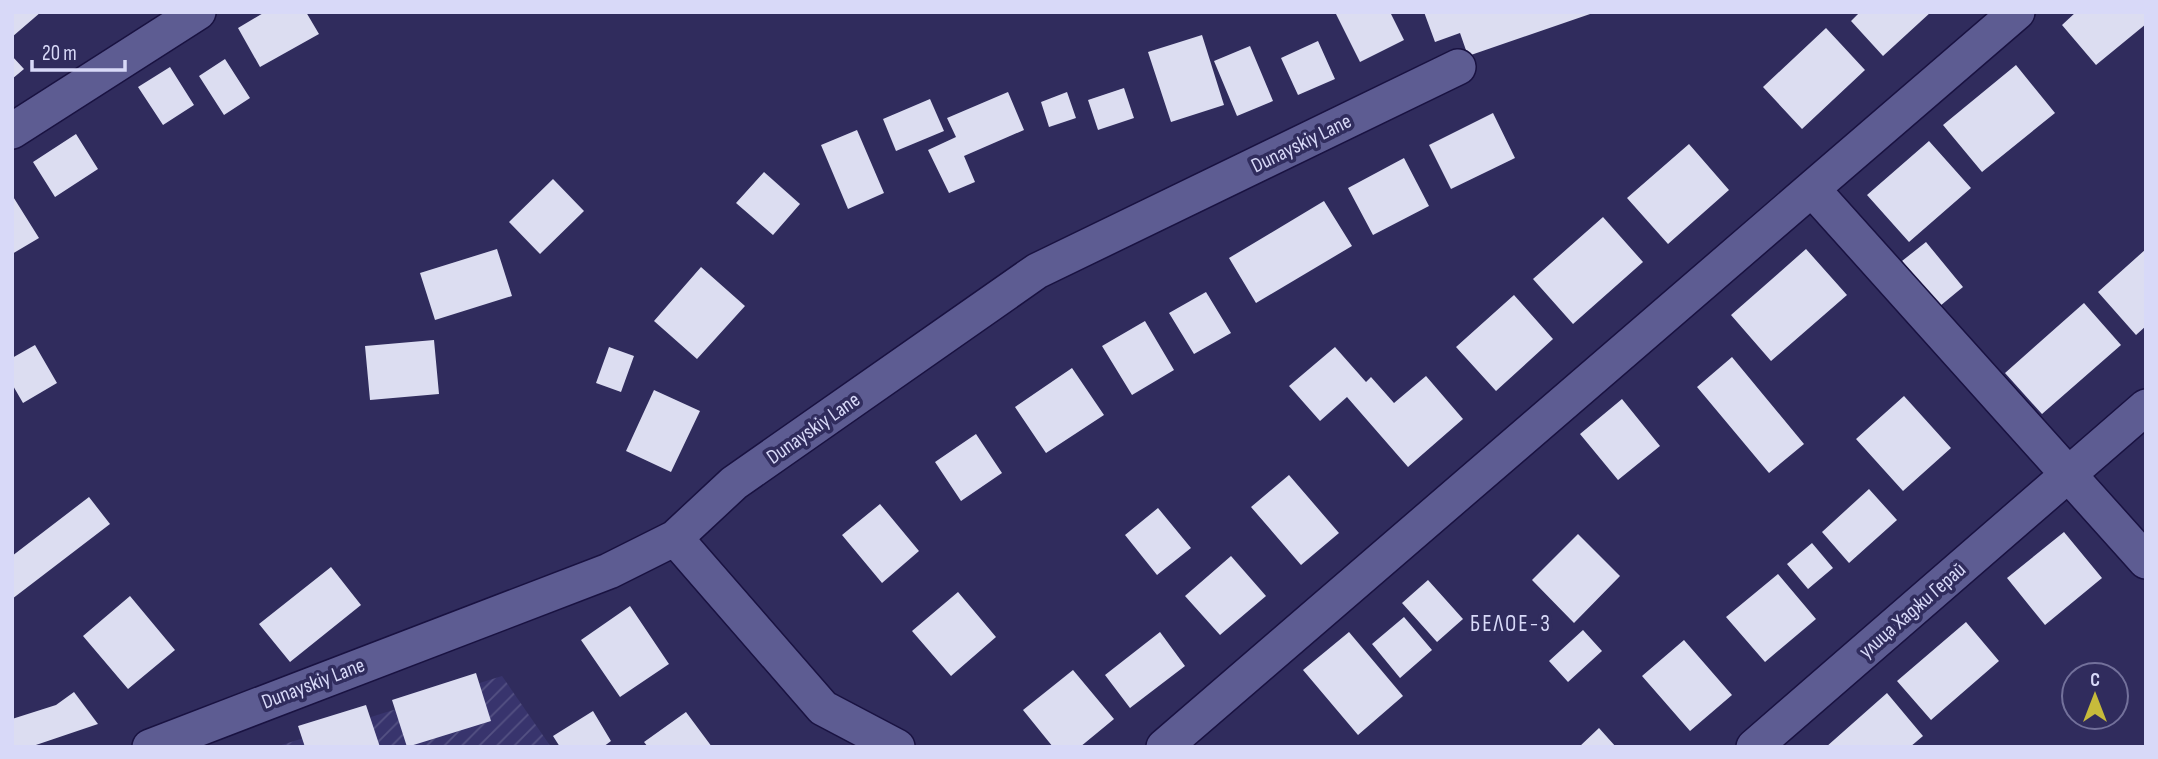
<svg xmlns="http://www.w3.org/2000/svg" width="2158" height="759" font-family="'Sofia Sans Condensed',sans-serif">
	<defs>
		<pattern id="industrial-furrows" width="10" height="10" patternUnits="userSpaceOnUse" patternTransform="scale(1.75)"><rect width="10" height="10" fill="#38346d"/><path d="M-1 1l2-2M0 10L10 0M9 11l2-2" fill="none" stroke="#545183"/></pattern>
	</defs>
	<rect width="100%" height="100%" fill="#302c5d"/>
	<path fill="url(#industrial-furrows)" d="M502,676l49,71h-276z"/>
	<path fill="#dcddf1" d="M12,12h29l-29,25z
		M265,12h41l13,22 -59,33 -22,-39z
		M1335,12h55l14,28 -44,22z
		M1424,12h169v1l-125,43 -8,-23 -25,9z
		M1860,12h71l-48,44 -32,-35z
		M2076,12h70v12l-50,41 -34,-40z
		M1826,28l39,42 -63,59 -39,-42z
		M1202,35l22,70 -53,17 -23,-70z
		M1318,41l17,38 -37,16 -17,-37z
		M1250,46l23,55 -36,15 -23,-55z
		M12,56l12,13 -12,10z
		M225,59l25,39 -26,17 -25,-39z
		M2016,65l39,48 -73,59 -39,-47z
		M170,67l24,38 -31,20 -25,-38z
		M1124,88l10,30 -36,12 -10,-30z
		M1008,92l16,38 -60,26 11,26 -26,11 -21,-43 28,-13 -9,-19z
		M1067,92l9,26 -27,9 -8,-25z
		M930,99l14,32 -48,20 -13,-32z
		M1493,113l22,45 -64,31 -22,-44z
		M857,130l27,63 -36,16 -27,-64z
		M76,134l22,35 -43,28 -22,-35z
		M1929,141l42,47 -62,54 -42,-47z
		M1689,144l40,46 -61,54 -41,-46z
		M1404,158l25,48 -56,29 -25,-47z
		M764,172l36,32 -27,31 -37,-32z
		M553,179l31,32 -44,43 -31,-32z
		M12,195l27,43 -27,16z
		M1324,201l28,45 -96,57 -27,-45z
		M1603,217l40,45 -70,62 -40,-45z
		M1926,242l37,45 -23,19 -38,-45z
		M497,249l15,47 -77,24 -15,-47z
		M1806,249l41,46 -76,66 -40,-46z
		M2146,249v77l-10,9 -38,-43z
		M701,267l44,39 -48,53 -43,-38z
		M1206,292l25,41 -37,21 -25,-41z
		M1514,295l39,44 -57,52 -40,-44z
		M2084,303l37,42 -79,69 -37,-41z
		M1145,321l29,49 -42,25 -30,-49z
		M434,340l5,54 -69,6 -5,-54z
		M35,345l22,38 -34,20 -11,-19v-26z
		M609,347l25,9 -13,36 -25,-9z
		M1335,347l31,35 5,-5 23,26 32,-27 37,43 -55,48 -61,-70 -27,24 -31,-35z
		M1732,357l72,87 -35,29 -72,-86z
		M1072,368l32,47 -58,38 -31,-46z
		M654,390l46,21 -29,61 -45,-21z
		M1904,396l47,52 -48,43 -47,-52z
		M1622,399l38,47 -42,34 -38,-46z
		M976,434l26,39 -41,28 -26,-39z
		M1289,475l50,58 -38,32 -50,-58z
		M1869,489l28,31 -48,43 -27,-31z
		M89,497l21,27 -98,75v-43z
		M880,504l39,47 -37,32 -40,-48z
		M1158,508l33,40 -34,27 -32,-40z
		M2064,532l38,46 -57,47 -38,-47z
		M1578,534l42,42 -46,47 -42,-43z
		M1812,543l21,25 -25,21 -21,-25z
		M1231,556l35,40 -46,39 -35,-39z
		M331,567l30,38 -71,57 -31,-38z
		M1778,574l38,45 -51,43 -39,-45z
		M1428,580l35,39 -26,23 -35,-39z
		M958,592l38,45 -45,39 -39,-45z
		M130,596l45,54 -47,39 -45,-53z
		M630,606l39,58 -49,33 -39,-57z
		M1404,617l28,33 -32,28 -28,-34z
		M1966,622l33,39 -68,59 -34,-39z
		M1583,630l19,21 -34,31 -19,-21z
		M1160,632l25,34 -55,42 -25,-33z
		M1349,632l54,64 -45,39 -55,-65z
		M1684,640l48,55 -42,36 -48,-55z
		M1073,670l41,49 -34,28h-27l-30,-37z
		M476,673l15,48 -84,26 -15,-47z
		M74,692l24,32 -68,23h-18v-28l44,-14z
		M1887,693l36,43 -13,11h-84z
		M366,705l14,42h-75l-7,-21z
		M593,711l18,30 -8,6h-43l-7,-11z
		M686,712l26,35h-64l-4,-5z
		M1599,728l17,19h-37z"/>
	<g fill="none" stroke-linecap="round" stroke-linejoin="round">
		<g stroke="#191241" stroke-width="38">
			<path id="street" d="M12,131l186,-119
				M1812,189l334,372
				M675,538l148,170 74,39
				M150,747l459,-176 66,-33 59,-55 303,-212 421,-204
				M1164,747l853,-735
				M1754,747l392,-340"/>
		</g>
		<use href="#street" stroke="#5d5c92" stroke-width="35"/>
	</g>
	<g text-anchor="middle" stroke-width="7" stroke-linejoin="round" paint-order="stroke">
		<g font-size="21" fill="#d8d9f8" stroke="#302c5d">
			<text transform="translate(1301 143) rotate(-26)" y="7">Dunayskiy Lane</text>
			<text transform="translate(813 428) rotate(-35)" y="7">Dunayskiy Lane</text>
			<text transform="translate(1912 610) rotate(-41)" y="7">улица Хаджи Герай</text>
			<text transform="translate(313 683) rotate(-21)" y="7">Dunayskiy Lane</text>
		</g>
		<g font-size="23" letter-spacing="2" fill="#d8d9f8" stroke="#302c5d">
			<text x="1511" y="631">БЕЛОЕ-3</text>
		</g>
	</g>
	<rect width="2158" height="759" fill="none" stroke="#d8d9f8" stroke-width="28"/>
	<g transform="translate(2095 696)"><circle r="33" fill="#302c5d" stroke="#73719b" stroke-width="2"/>
	<path d="M0-5L12 26L0 18L-12 26Z" fill="#c7bb3b"/>
	<text y="-10" font-size="19" font-weight="bold" text-anchor="middle" fill="#d8d9f8">С</text>
	</g>
	<path d="M32 60v10h93v-10" fill="none" stroke="#d8d9f8" stroke-width="3.5"/>
	<text x="42" y="60" font-size="21" fill="#d8d9f8" stroke="#302c5d" stroke-width="5" paint-order="stroke">20 m</text>
</svg>
